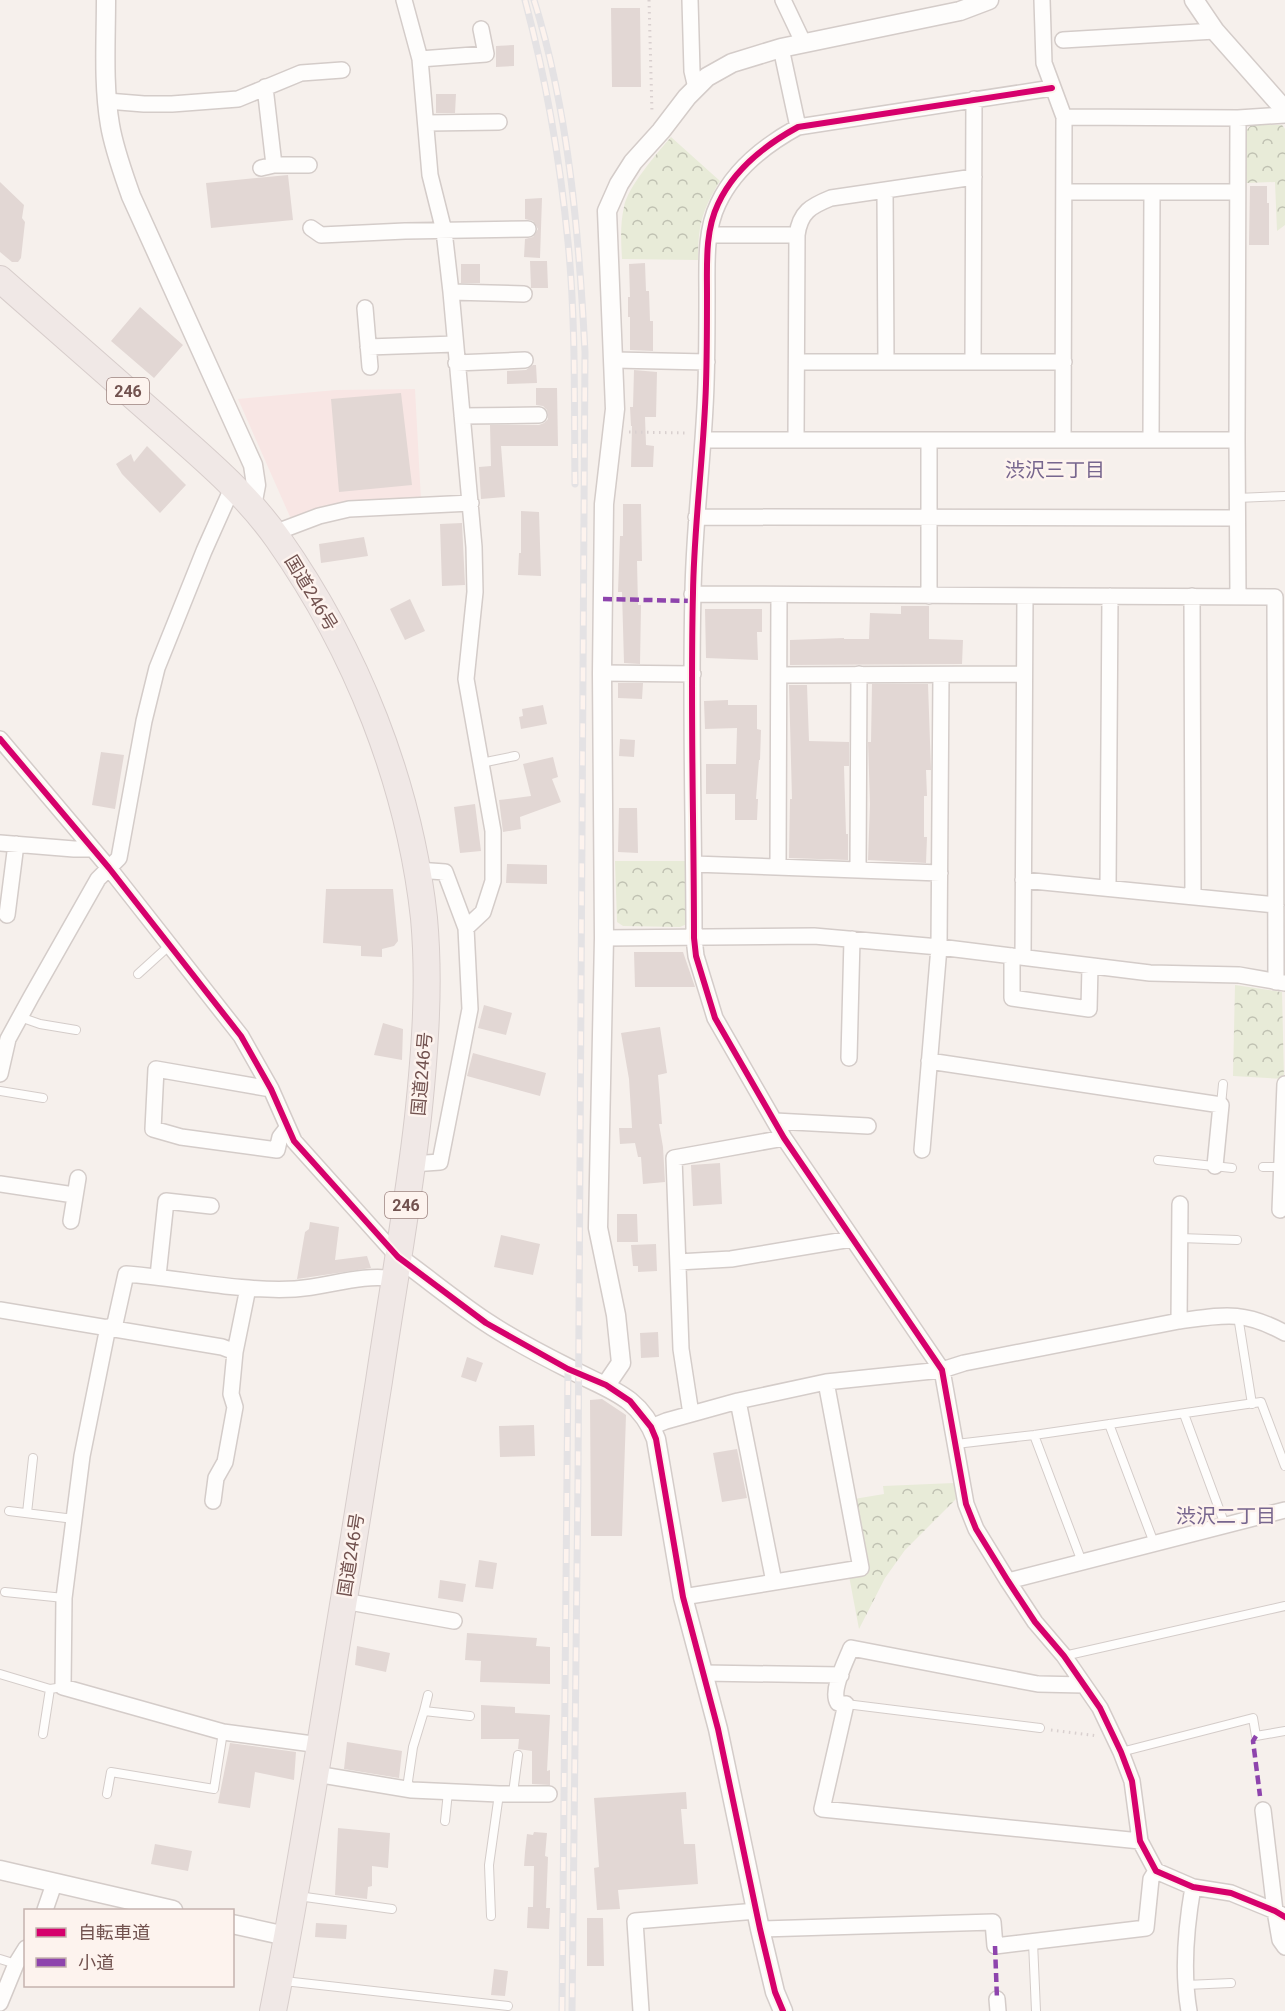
<svg xmlns="http://www.w3.org/2000/svg" width="1285" height="2011" font-family="Roboto,'Noto Sans JP',sans-serif">
	<defs>
		<pattern id="forest-crowns" width="20" height="18" patternUnits="userSpaceOnUse" patternTransform="scale(1.5)"><rect width="20" height="18" fill="#e8ebd8"/><path d="M2 6a3 3 0 1 1 6 0M12 15a3 3 0 1 1 6 0" fill="none" stroke="#c0c1b2"/></pattern>
	</defs>
	<rect width="100%" height="100%" fill="#f6f0ec"/>
	<path fill="#f8e6e4" d="M415,389l6,111 -130,19 -53,-120 98,-9z"/>
	<path fill="url(#forest-crowns)" d="M1251,125h31l3,4v96l-8,6 -2,-49 -29,1v-52z
		M671,137l49,44c-18,29 -22,45 -22,79l-76,-1c-1,-17 -2,-35 2,-52 3,-19 33,-54 47,-70z
		M615,861h72v63l-7,3 -57,-1 -6,-4z
		M1235,985l47,7 2,87 -51,-3z
		M954,1483l2,16 -51,51 -20,28 -26,51 -10,-53 18,-4 -13,-73 30,-5 -1,-8z"/>
	<path fill="#e2d7d4" d="M611,8h29l1,79h-29z
		M514,45v21l-18,1v-21z
		M436,94h20l-1,19h-19z
		M288,175l5,45 -82,8 -5,-45z
		M0,182l24,23 -2,13 3,4 -4,36 -3,4h-6l-12,-10z
		M1250,186h17v17h2v42h-20z
		M542,198l-2,60 -16,-1 1,-18 8,-2 5,-8 -5,-8 -8,-2v-20z
		M530,261h17l1,27h-17z
		M645,263l1,28h3l1,30h3v30l-23,-1v-33h-2v-20h2l-1,-33z
		M461,264h19v19h-19z
		M140,307l43,38 -29,33 -43,-37z
		M533,365h3l1,18 -30,1v-13l19,-1z
		M634,370l23,2 -1,45h-11l1,28 8,1 -1,21h-22l1,-41h-1l-1,-19h3z
		M536,388h21l1,58h-57l4,51 -24,2 -2,-32 12,-1 -1,-41h49l5,-2 4,-4 -1,-9 -4,-4 -7,-1z
		M401,393l11,92 -73,7 -8,-93z
		M147,446l39,39 -26,28 -38,-39 -6,-10 15,-10 3,8z
		M623,504h18l1,57h-5l1,44h3l-1,59 -16,-1 -2,-71h-4l2,-56h3z
		M521,511l18,1 2,64 -23,-1 1,-22h2z
		M462,523l3,62 -23,1 -2,-62z
		M364,537l4,19 -47,7 -2,-19z
		M410,599l15,32 -20,9 -15,-31z
		M901,606h28v33l34,1 -1,24 -172,1v-25l54,-2v1h25l1,-26 31,1z
		M705,609h57v23h-5l1,28 -52,-2z
		M618,683h25l-1,16 -24,-1z
		M872,684h56l3,86h-5l1,26h-3v41h3l-1,26 -58,-3 2,-56 -2,-62h3z
		M789,685h18l2,56 40,1v24h-5l2,68h2v26l-59,-2 1,-59h2z
		M728,700v5h29v24l4,1 -1,30h-1l-3,39h2l-1,21h-22v-26h-29v-30h30l1,-36 -32,1 -1,-28z
		M543,705l4,19 -26,5 -2,-12 4,-1 -1,-7z
		M620,739l15,1 -1,17 -15,-1z
		M101,752l23,3 -9,54 -23,-4z
		M553,757l5,20 -6,2 9,23 -41,15 1,12 -18,3 -4,-32 32,-4 -8,-32z
		M475,804l6,47 -21,2 -6,-46z
		M619,808h18l1,45 -20,-1z
		M507,864l40,1v19l-41,-1z
		M326,889h67l5,52 -4,5 -12,3v8l-21,-1v-10l-38,-3z
		M634,952h49l12,35h-60z
		M484,1005l28,8 -6,22 -28,-7z
		M383,1023l20,6 -1,31 -28,-5z
		M660,1027l7,46 -9,2 4,49h-3l4,23 2,35 -22,2 -2,-27h-3l-3,-14 -15,1 -1,-16h13l-3,-49 -8,-46z
		M473,1053l73,20 -6,23 -73,-20z
		M720,1163l2,41 -29,2 -2,-41z
		M617,1214h20l1,28h-21z
		M310,1222l29,5 -4,33 32,-4 4,12 -74,11 8,-47 4,-3z
		M501,1235l39,9 -7,31 -39,-8z
		M656,1244l1,27 -19,1v-6h-5l-2,-21z
		M658,1332l1,25 -18,1 -1,-25z
		M467,1357l16,6 -7,19 -15,-5z
		M602,1399l24,16 -4,121h-31l-1,-136z
		M534,1425l1,31 -35,1 -1,-31z
		M737,1449l10,49 -25,4 -9,-49z
		M479,1560l18,3 -4,26 -18,-2z
		M440,1580l26,4 -3,18 -25,-4z
		M467,1633l70,5 -1,8 14,1v37l-70,-2 1,-21 -16,-1z
		M357,1646l33,7 -4,19 -31,-7z
		M481,1705l34,2v6l35,2 -3,56 3,-1v15l-18,-1v-33l-14,-2 1,-10h-38z
		M347,1742l55,9 -3,27 -55,-9z
		M230,1743l66,9 -2,28 -39,-8 -5,36 -32,-5z
		M686,1792l1,17h-6l3,35h11l3,40 -80,6 2,19 -23,1 -3,-42 5,-1 -5,-69z
		M338,1828l52,5 -2,35 -16,-2v20l-4,1 -1,12 -32,-4z
		M534,1832l13,1 -2,23 3,1 -2,51h4l-1,21 -22,-1 1,-21h5l1,-41h-10l1,-14 2,-18 6,1z
		M155,1844l37,7 -4,20 -37,-7z
		M587,1918h16l1,48h-17z
		M316,1923l31,2 -1,14 -31,-2z
		M494,1969l14,2 -3,25 -14,-1z"/>
	<g fill="none" stroke-linecap="round" stroke-linejoin="round">
		<g stroke="#d4ccc9" stroke-width="10">
			<path id="service" d="M1237,498l48,-2
				M481,763l34,-7
				M138,974l32,-29
				M20,1017l20,7 36,6
				M0,1091l43,7
				M1221,1105l2,-21
				M1158,1160l74,8
				M1263,1167h18
				M1180,1238l57,2
				M1238,1316l14,88
				M1184,1414l41,111
				M1109,1424l45,119
				M1034,1435l48,127
				M956,1444l78,-9 227,-33 24,64
				M9,1511l65,8
				M27,1513l6,-55
				M5,1592l59,6
				M1064,1656l221,-50
				M0,1674l50,15 13,-2
				M846,1704l194,24
				M424,1711l4,-16
				M43,1734l7,-45
				M1121,1752l132,-34 3,18 29,-5
				M407,1788l6,-41 11,-36 46,5
				M513,1793l5,-38
				M107,1794l4,-22 103,17 9,-57
				M445,1821l3,-29
				M298,1896l94,13
				M491,1916l-2,-51 10,-71
				M1033,1942l3,69
				M0,1959l16,5
				M284,1981l224,25
				M1186,1985l45,-2"/>
		</g>
		<g stroke="#d4ccc9" stroke-width="18">
			<path id="minor" d="M404,0l16,59 10,116 14,56 7,61 23,255 1,45 -9,87 27,152v50l-10,31 -17,16 -21,-56 -28,-2
				M690,0l2,71 4,17
				M783,0l20,42
				M1042,0l2,63 20,54 -1,323
				M1063,40l152,-9
				M781,48l17,79
				M420,59l66,-5 -5,-25
				M265,87l9,78
				M1052,88l-254,39c-33,18 -64,42 -80,77 -13,27 -11,60 -11,89 0,31 0,61 -1,91 -2,70 -12,139 -13,209 -3,115 1,230 1,345l2,18 19,62 69,120 158,232 24,134 10,25 32,52 27,41 29,34 36,52 21,44 11,29 8,60 16,30 37,16 38,6 44,18 10,6
				M107,101l37,3h28l66,-5 63,-26 41,-3
				M1064,117l174,1 47,-3
				M1238,118l-1,322 1,156
				M427,123l72,-1
				M261,168l13,-3h35
				M885,191l1,171
				M1065,192h172
				M311,228l10,7 84,-4 123,-2
				M709,235h88
				M451,292l73,2
				M365,308l5,59
				M368,347l87,-3
				M615,360l92,2
				M797,362h267
				M973,362l1,-263
				M456,363l69,-3
				M462,416l77,-1
				M703,440h534
				M796,440l1,-205c3,-23 14,-29 34,-37l143,-21
				M1151,440l1,-248
				M696,517l541,1
				M274,533l45,-17 30,-7 122,-6
				M692,594l583,3 1,385
				M929,596v-156
				M1192,596l1,300
				M602,673l91,1
				M779,675l245,-1
				M0,739l109,129 132,168 30,53 23,52 104,116
				M0,843l74,6h18
				M694,864l246,9
				M778,867l1,-272
				M858,870l1,-196
				M1023,880l253,25
				M1108,888l2,-292
				M7,915l9,-71
				M604,938l210,-2 125,11 211,26 89,2 46,8
				M1012,956v42l77,11 1,-43
				M1023,957l2,-361
				M849,1058l3,-119
				M929,1061l292,44 -6,61
				M0,1074l8,-35 23,-42 67,-118 21,-21 25,-137 13,-53 47,-117 29,-65
				M271,1089l-115,-20 -3,60 28,8 96,13 3,-13 7,-9
				M775,1121l93,5
				M922,1150l17,-203 2,-272
				M412,1164l28,-2 30,-153 -4,-81
				M0,1184l74,11
				M1280,1210l5,-126
				M71,1221l7,-43
				M678,1262l53,-3 120,-20
				M158,1276l8,-75 45,5
				M0,1310l222,37 13,5
				M1179,1321l1,-117
				M108,1327l-26,129 -18,142 -1,89 160,45 97,13
				M114,1328l12,-54c55,4 113,18 169,15 33,-2 67,-16 100,-10
				M738,1401l36,181
				M691,1414l-10,-65 -7,-191 110,-20
				M651,1427l15,-6 72,-20 88,-19 116,-12 22,-7 215,-42c45,-6 64,-11 106,12
				M213,1501l3,-23 9,-16 10,-55 -4,-13 4,-42 13,-64
				M1008,1581l277,-71
				M683,1597l178,-29 -35,-186
				M344,1601l110,20
				M703,1673l138,2
				M1084,1685l-46,-1 -187,-36c-5,13 -21,43 -13,55l8,1 -24,105 318,32
				M316,1774l96,16 87,4h50
				M1263,1810l12,101 5,29 5,7
				M45,1910l9,-26
				M760,1929l233,-7 2,24 151,-18 5,-49 5,-8
				M997,1999l1,12
				M0,2003l16,-39 10,-16
				M641,2011l-6,-90 122,-10
				M1189,2011c-7,-40 -3,-84 4,-124"/>
		</g>
		<g stroke="#d4ccc9" stroke-width="21">
			<path id="tertiary" d="M106,0c0,41 -3,84 4,125 4,24 13,48 21,71l122,269 3,20 -4,21
				M1194,0l21,31 70,79
				M398,1257c29,21 58,45 88,65 27,18 56,33 84,47 37,20 70,26 86,70l27,158 35,132 42,200 15,63 8,19
				M606,1385l15,-22 -5,-48 -18,-87 6,-290 -2,-265 2,-169 11,-95 -8,-198 12,-27 14,-22 28,-31 26,-34 20,-20 25,-14 49,-15 179,-37 29,-11
				M0,1870l173,40
				M232,1924l54,12"/>
		</g>
		<g stroke="#d7cdcb" stroke-width="28">
			<path id="trunk" d="M0,279c52,46 105,92 157,138 43,38 88,75 121,122 78,111 131,243 146,379 6,66 1,133 -6,199 -10,89 -26,176 -39,264 -19,119 -38,239 -58,358 -15,91 -30,182 -48,272"/>
		</g>
		<path stroke="#d9d0cf" stroke-width="3" stroke-dasharray="1.5 4.5" stroke-linecap="butt" d="M649,0l3,113
			M629,432l59,1
			M1051,1730l47,6"/>
		<use href="#service" stroke="#fefdfc" stroke-width="8"/>
		<use href="#minor" stroke="#fefdfc" stroke-width="15"/>
		<use href="#tertiary" stroke="#fefdfc" stroke-width="18"/>
		<use href="#trunk" stroke="#f0e8e6" stroke-width="26"/>
		<g stroke="#e4e2e4" stroke-width="7">
			<path id="rail" d="M525,0c21,79 35,160 43,242 8,80 6,162 7,242
				M534,0c35,112 45,236 51,352l-7,1126 -6,533
				M562,2011l6,-642"/>
		</g>
		<use href="#rail" stroke="#fdf3ee" stroke-width="4.5" stroke-dasharray="14" stroke-linecap="butt"/>
		<path stroke="#8e44ad" stroke-width="4.5" stroke-dasharray="9 4.5" stroke-linecap="butt" d="M603,599l90,2
			M1256,1736l-3,5 7,55
			M995,1946l2,53"/>
		<g stroke="#fdf3ee" stroke-width="10">
			<path id="cycleway" d="M1052,88l-254,39c-33,18 -64,42 -80,77 -13,27 -11,60 -11,89 0,31 0,61 -1,91 -2,70 -12,139 -13,209 -3,115 1,230 1,345l2,18 19,62 69,120 158,232 24,134 10,25 32,52 27,41 29,34 36,52 21,44 11,29 8,60 16,30 37,16 38,6 44,18 10,6
				M0,739l109,129 132,168 30,53 23,52 104,116 88,66 82,46 38,16 24,16 21,26 5,12 27,158 35,132 42,200 15,63 8,19"/>
		</g>
		<use href="#cycleway" stroke="#d6006c" stroke-width="6"/>
	</g>
	<g text-anchor="middle" stroke-width="5" stroke-linejoin="round" paint-order="stroke">
		<g fill="#fdf3ee" stroke="#9c827f" stroke-width="1.5">
			<rect x="107" y="378" width="42" height="26" rx="4.5"/>
			<rect x="385" y="1192" width="42" height="26" rx="4.5"/>
		</g>
		<g font-size="16" font-weight="bold" fill="#72524f">
			<text x="128" y="397">246</text>
			<text x="406" y="1211">246</text>
		</g>
		<g font-size="18" fill="#72524f" stroke="#fdf3ee">
			<text transform="translate(311 593) rotate(59)" y="6">国道246号</text>
			<text transform="translate(422 1074) rotate(-85)" y="6">国道246号</text>
			<text transform="translate(351 1555) rotate(-81)" y="6">国道246号</text>
		</g>
		<g font-size="20" fill="#77668e" stroke="#fdf3ee">
			<text x="1055" y="477">渋沢三丁目</text>
			<text x="1226" y="1523">渋沢二丁目</text>
		</g>
	</g>
	<rect x="24" y="1909" width="210" height="78" fill="#fdf3ee" stroke="#c5b3ae" stroke-width="1.5"/>
	<rect x="36" y="1928" width="30" height="9" fill="#d6006c" stroke="#c5b3ae" stroke-width="1.5"/>
	<text x="78" y="1939" font-size="18" fill="#72524f">自転車道</text>
	<rect x="36" y="1958" width="30" height="9" fill="#8e44ad" stroke="#c5b3ae" stroke-width="1.5"/>
	<text x="78" y="1969" font-size="18" fill="#72524f">小道</text>
</svg>
